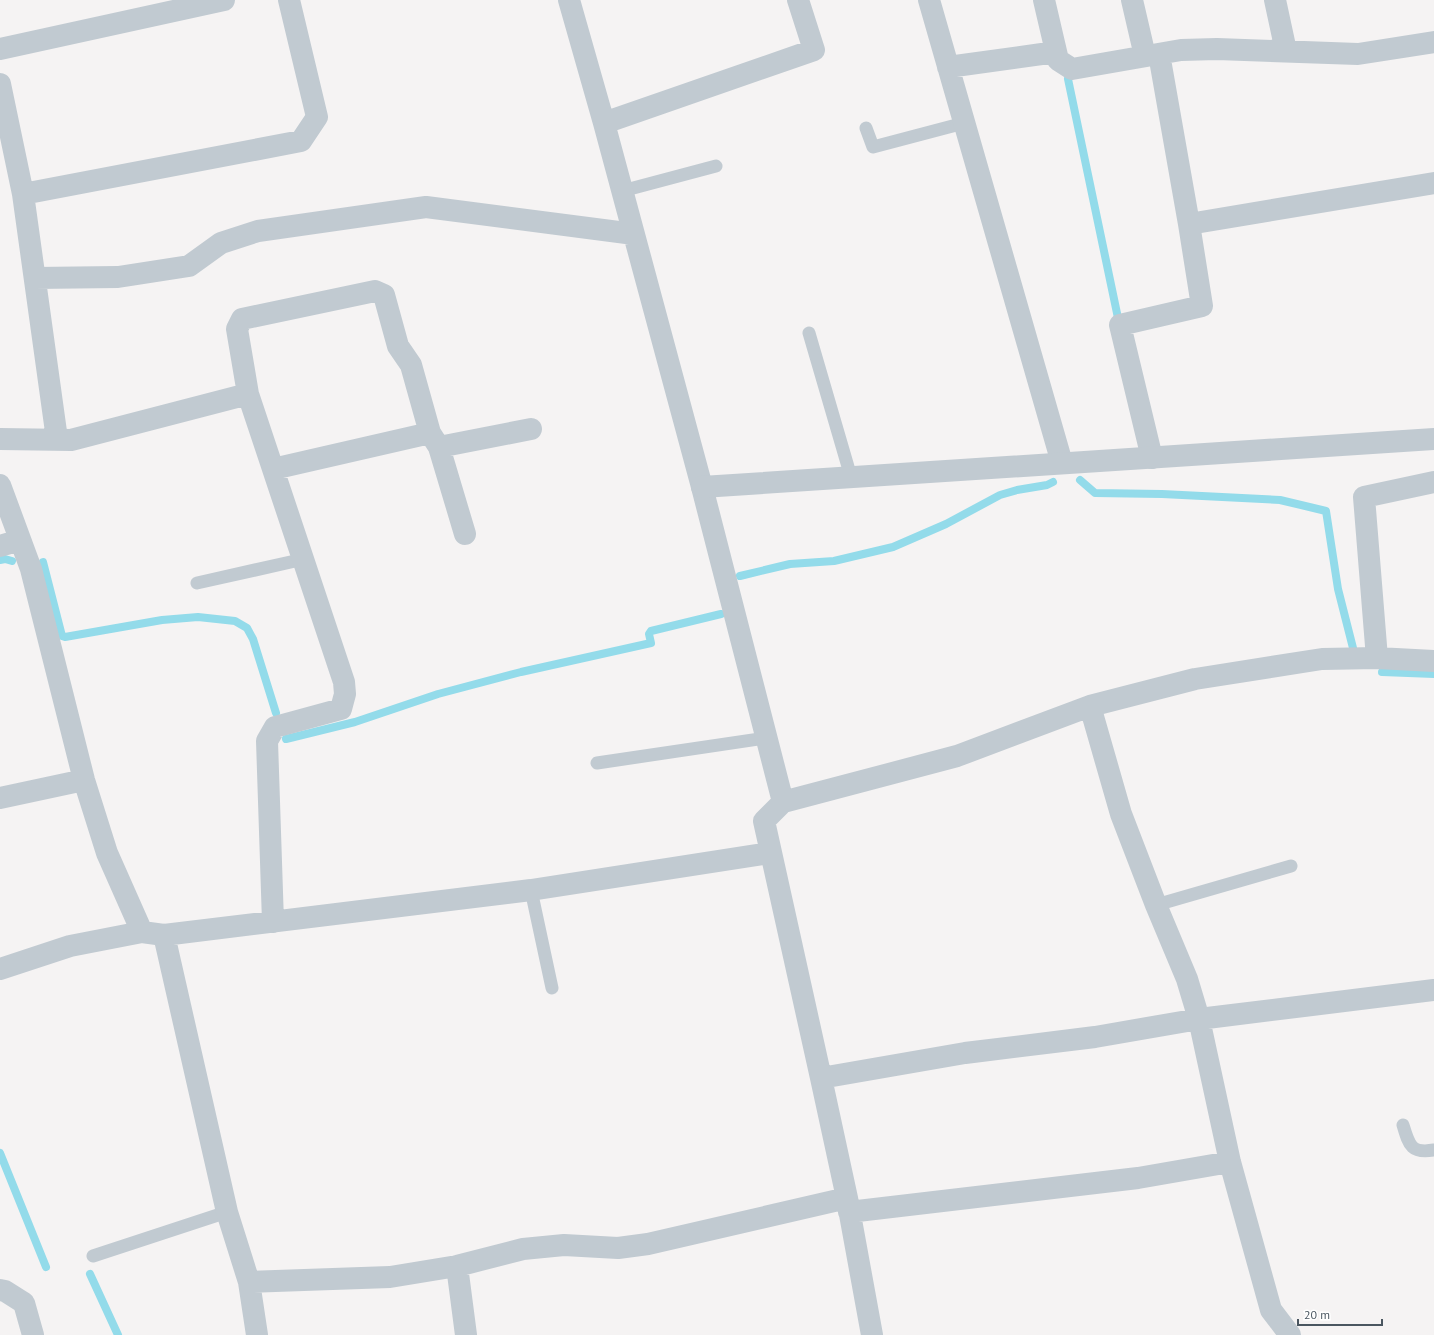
<svg xmlns="http://www.w3.org/2000/svg" width="1434" height="1335" font-family="'PT Sans',sans-serif">
	<rect width="100%" height="100%" fill="#f5f3f3"/>
	<g fill="none" stroke-linecap="round" stroke-linejoin="round">
		<path stroke="#93dbea" stroke-width="8" d="M1068,79l50,239
			M1080,480l15,13 67,1 118,6 46,11 12,78 15,59
			M0,560l5,-1 7,2
			M43,562l19,74 3,1 97,-17 36,-3 37,4 12,7 6,11 23,74
			M740,576l50,-12 44,-3 59,-14 53,-23 54,-29 17,-5 30,-5 6,-3
			M1382,672l52,2
			M286,739l69,-17 83,-28 83,-22 130,-29 -2,-9 2,-3 70,-17
			M0,1153l46,114
			M90,1274l28,61"/>
		<path stroke="#c1cad1" stroke-width="13" d="M866,128l7,19 91,-24
			M622,191l94,-25
			M809,333l42,144
			M197,583l107,-24
			M597,763l169,-25
			M531,890l21,98
			M1156,905l135,-39
			M1403,1125c6,20 8,29 31,25
			M93,1256l134,-44"/>
		<path stroke="#c1cad1" stroke-width="22" d="M569,0l35,123 98,364 81,315
			M929,0l133,463
			M1044,0l14,60 14,9 109,-19 36,-1 141,5 76,-12
			M1132,0l13,56
			M1275,0l11,51
			M0,49l224,-49
			M1159,54l30,170 245,-41
			M948,67l108,-15
			M0,84l23,110 34,245
			M604,123l210,-73 -16,-50
			M23,194l278,-53 16,-24 -28,-117
			M35,278l83,-1 71,-11 32,-23 37,-12 168,-24 208,27
			M248,394l-11,-65 5,-10 133,-28 9,4 14,51 13,19 19,68 9,14 26,87
			M0,439l71,1 177,-46 96,288 1,12 -4,15 -66,18 -8,14 6,181
			M439,447l92,-18
			M1152,458l-32,-133 82,-19 -13,-82
			M273,469l157,-36
			M0,485l31,84 53,211 23,73 35,79
			M0,546l20,-6
			M1377,658l57,3
			M1090,706l31,108 35,91 31,74 12,40 31,143 41,148 19,25
			M0,798l84,-18
			M164,935l63,277 22,70 8,53
			M0,969l70,-23 72,-14 22,3 367,-45 239,-37
			M821,1078l144,-25 130,-16 104,-18 235,-29
			M849,1212l289,-34 92,-16
			M457,1266l9,69
			M249,1282l141,-5 67,-11 66,-17 41,-4 54,3 30,-4 199,-46
			M0,1290l5,1 19,12 9,32
			M872,1335l-25,-137 -26,-120 -57,-257 19,-19 174,-46 133,-50 105,-27 127,-20 55,-1 -13,-161 70,-15"/>
		<path stroke="#c1cad1" stroke-width="22" d="M702,487l732,-48"/>
	</g>
	<path d="M1298 1319v6h84v-6" fill="none" stroke="#4a5660" stroke-width="2"/>
	<text x="1304" y="1319" font-size="12" fill="#4a5660" stroke="#ffffff" stroke-width="3" paint-order="stroke">20 m</text>
</svg>
